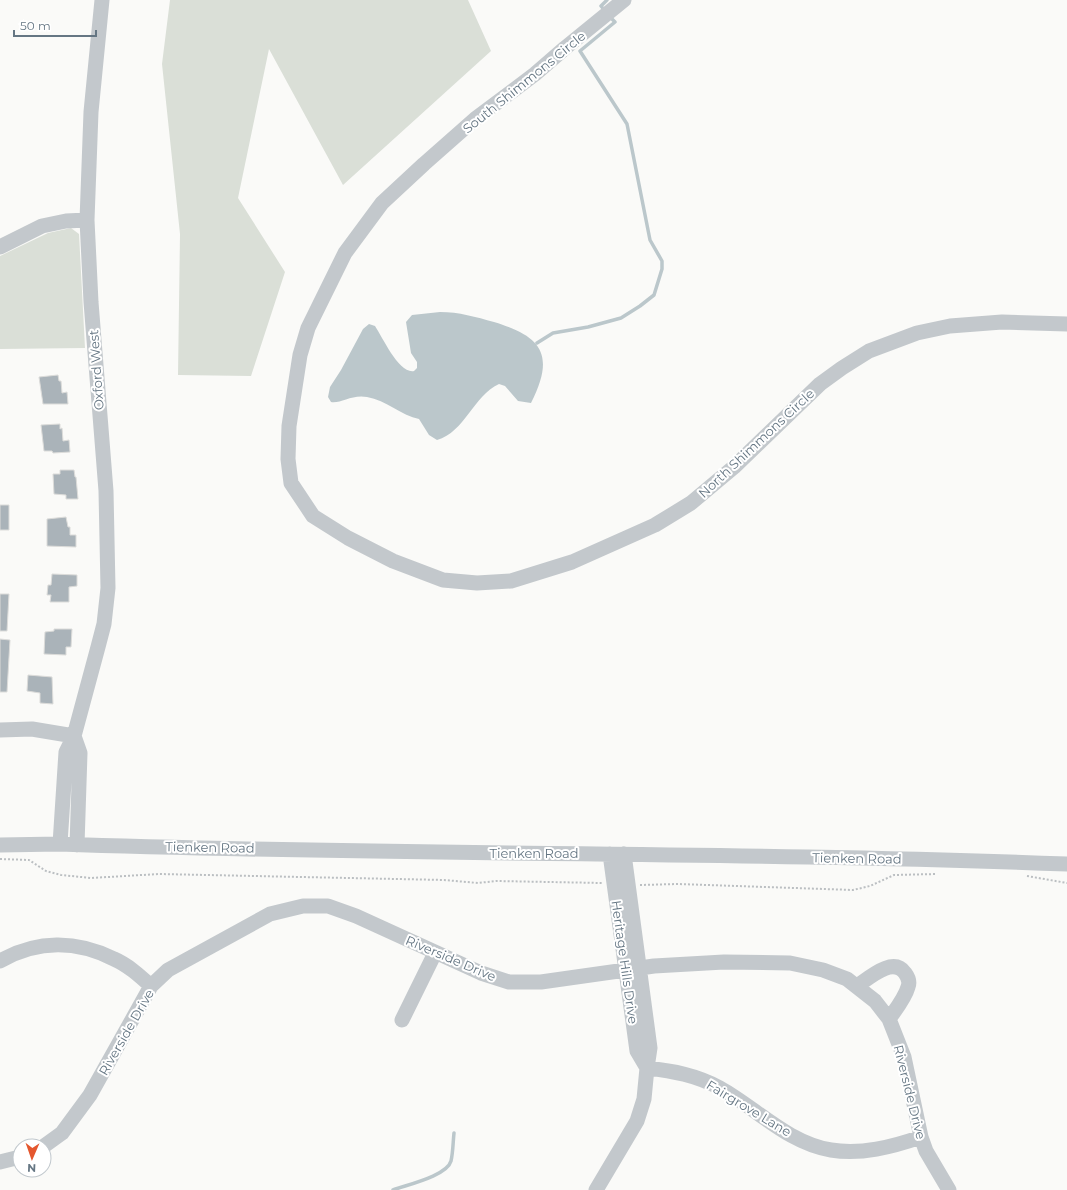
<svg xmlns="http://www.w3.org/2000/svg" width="1067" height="1190" font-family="Montserrat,sans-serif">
	<rect width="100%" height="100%" fill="#fafaf8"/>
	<path fill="#dadfd7" d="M170,0h298l23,51 -148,134 -74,-136 -31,149 47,74 -34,104 -73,-1 2,-141 -18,-170z
		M71,228l8,6 6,114 -85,1v-93l48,-23z"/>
	<path fill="#bbc7cb" d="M440,312c19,0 36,5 54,10 49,15 61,33 37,81l-13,-2 -13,-15 -6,-2c-26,12 -34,48 -62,56l-8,-5 -10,-16c-17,-3 -33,-19 -52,-22 -15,-3 -27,7 -36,5l-3,-5 2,-10 11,-17 22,-41 6,-5 6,2c8,12 24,48 39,45l3,-3v-6l-6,-9 -5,-31 6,-7z"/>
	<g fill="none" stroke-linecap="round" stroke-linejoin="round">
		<path stroke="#bbc7cb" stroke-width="3.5" d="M605,11l-4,-5 6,-6
			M537,343l16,-10 35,-6 33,-9 19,-12 14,-11 8,-26v-8l-12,-21 -23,-116 -47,-73 35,-29 -6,-6
			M393,1190c13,-5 54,-14 58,-29 2,-8 2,-19 3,-28"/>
	</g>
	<path fill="#aab3b9" stroke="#dcdcda" d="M58,375l1,6h2l1,12 5,-1 1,12h-25l-4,-27z
		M60,424v5l2,-1 1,13 6,-1 1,12 -17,1 -1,-2h-8l-3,-26z
		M60,470h14l1,7h1l2,22h-12v-4l-12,-1 -1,-20h7z
		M0,505h9v25h-9z
		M66,517l2,10h2v8h6v12l-29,-1v-27z
		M52,574l25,1v11l-8,1v15h-19l1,-7h-4l1,-10h3z
		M0,594h9l-2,37h-7z
		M54,629h18l-1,18h-5v8l-22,-1 1,-22 9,-1z
		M0,639l10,1 -3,52h-7z
		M28,675l24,2 1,27 -13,-1v-10l-13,-2z"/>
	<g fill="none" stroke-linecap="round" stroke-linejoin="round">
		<path stroke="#bbbfc2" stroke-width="2" stroke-dasharray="2 2" stroke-linecap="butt" d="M0,859l29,1 17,11 15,4 30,3 68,-4 285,6 34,3 18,-2 106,2
			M1027,876l40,7
			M640,885l38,-1 175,6 17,-4 24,-11 43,-1"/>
		<path stroke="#c3c8cc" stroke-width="15" d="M624,0l-59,48 -30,26 -60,45 -51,45 -42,39 -37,50 -37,75 -8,27 -11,71 -1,33 3,24 22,33 35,22 45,23 50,19 34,3 34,-2 61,-19 83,-37 36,-22 43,-36 86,-83 22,-16 27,-17 48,-18 33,-7 52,-4 65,2
			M0,247l42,-21 24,-5 21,-1
			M0,730l32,-1 42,7
			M74,736l6,17 -3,92
			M60,844l6,-92 8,-16 24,-89 6,-23 4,-36 -2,-97 -15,-189 -4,-82 4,-108 11,-112
			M0,845l60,-1c335,12 671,7 1007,20
			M610,854l27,197 10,17 3,-20 -26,-194
			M0,961c37,-21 76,-21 114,-2 14,6 26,17 37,27
			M857,986c12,-8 36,-30 48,-13 3,4 5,9 3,14 -3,11 -12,22 -19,32
			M402,1020l33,-67
			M44,1146l18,-13 28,-38 61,-109 17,-16 102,-56 33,-8h25l28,10 125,57 28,9h32l113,-16 70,-4 66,1 33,7 24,9 28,22 14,18 15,38 17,80 5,14 23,39
			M0,1162l20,-5
			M596,1190l41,-69 7,-22 3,-31c26,3 49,7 73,20 36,20 68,55 111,62 30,5 61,-3 90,-13"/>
	</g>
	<g text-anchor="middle" stroke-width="4" stroke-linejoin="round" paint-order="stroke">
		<g font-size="13" fill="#657683" stroke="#fff">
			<text transform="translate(524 82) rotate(-39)" y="5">South Shimmons Circle</text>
			<text transform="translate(96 370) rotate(-94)" y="5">Oxford West</text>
			<text transform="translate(756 443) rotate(-43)" y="5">North Shimmons Circle</text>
			<text transform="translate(210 847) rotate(1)" y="5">Tienken Road</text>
			<text x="534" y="858">Tienken Road</text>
			<text transform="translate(857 858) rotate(1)" y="5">Tienken Road</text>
			<text transform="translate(451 958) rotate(23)" y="5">Riverside Drive</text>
			<text transform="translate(625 962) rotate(82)" y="5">Heritage Hills Drive</text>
			<text transform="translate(126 1032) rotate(-60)" y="5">Riverside Drive</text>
			<text transform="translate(910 1092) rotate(76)" y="5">Riverside Drive</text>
			<text transform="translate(749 1108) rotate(31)" y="5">Fairgrove Lane</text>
		</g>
	</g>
	<g transform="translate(32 1158) rotate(182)"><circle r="19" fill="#ffffff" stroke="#c1c8cd"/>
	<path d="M0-3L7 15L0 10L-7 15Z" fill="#e4572e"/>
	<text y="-6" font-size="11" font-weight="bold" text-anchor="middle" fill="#657683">N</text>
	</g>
	<path d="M14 30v6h82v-6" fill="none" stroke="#657683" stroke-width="2"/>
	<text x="20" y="30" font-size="12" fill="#657683" stroke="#ffffff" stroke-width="3" paint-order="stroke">50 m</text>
</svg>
